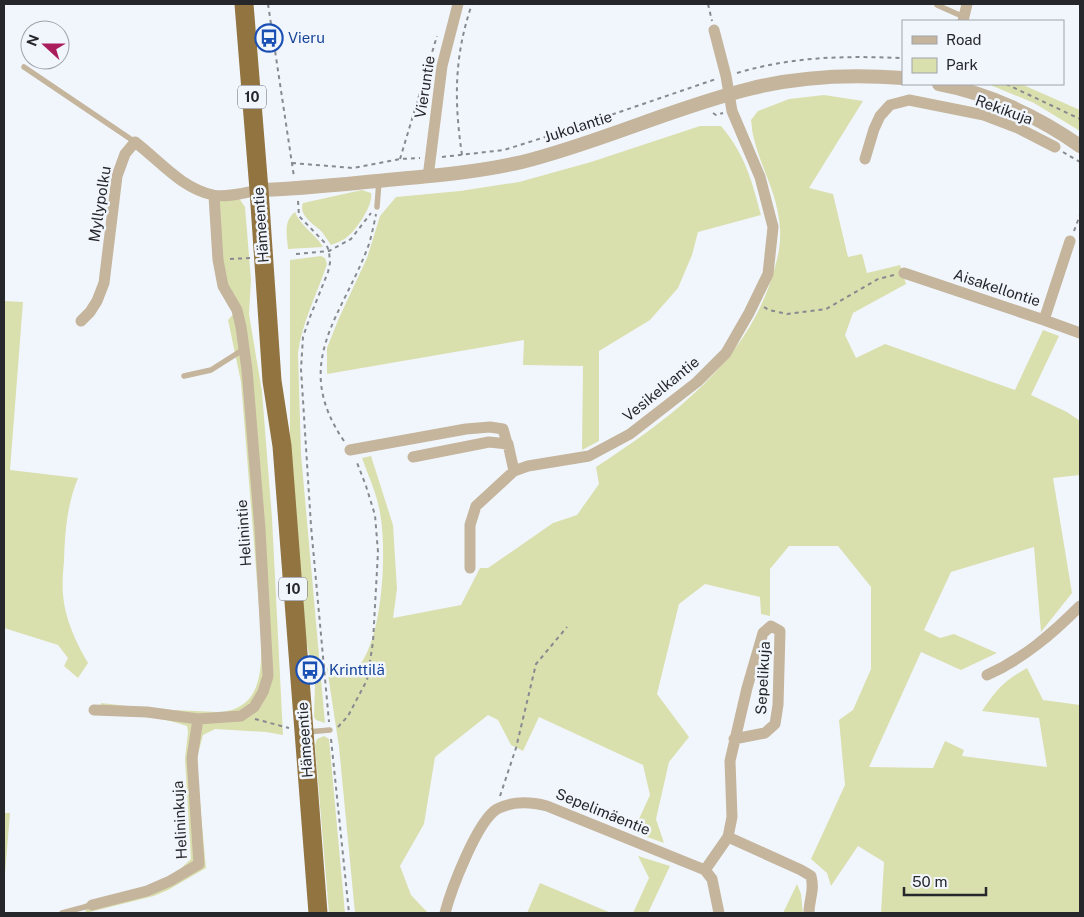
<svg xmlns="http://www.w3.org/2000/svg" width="1084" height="917" font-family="'Public Sans',sans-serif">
	<rect width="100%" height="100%" fill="#f1f6fd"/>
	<path fill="#dadfae" d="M988,84h33l59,26v21l-46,-28z
		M824,95l39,6 -54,87 24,6 15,63 14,-3 5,19 33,-8 6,19 -53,29 -8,22 11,23 29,-14 130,46 28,-60 16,6 -28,59 36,17 13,9v54l-27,3 19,115 -31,39 -7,-85 -83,25 -27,58 16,8 14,-4 43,19 -36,17 -40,-18 -52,115 64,1 12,-27 19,9 -2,6 85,11 -8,-49 -57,-7c15,-22 22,-30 45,-43l16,32 37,5v208h-199l3,-51 -26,-16 -27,40 -4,-13 -16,-14 34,-74 -6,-65 14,-10 18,-41v-82l-33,-41h-49l-19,23v47l-9,-2 -1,-17 -55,-13 -26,20 -22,90 32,43 -20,25 -13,57 8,24 -31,-11 17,-37 -7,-30 -104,-48 -16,34 -12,-6 -13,-25 -10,-5 -53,42 -11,67 -24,42 11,29 17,18h-73l-16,-166 -12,-79 32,-2c24,-30 28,-116 21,-153 -3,-19 -12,-38 -18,-55l9,-2 22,69 4,64 -4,29 68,-13 19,-37h8l65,-45 24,-8 22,-31 -3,-17c72,-47 149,-103 176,-190 5,-17 9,-29 8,-48 -2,-35 -18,-58 -26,-90 -2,-6 -2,-13 -3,-19l7,-9 31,-12z
		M700,126h21c24,28 31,55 40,89l-63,17 -6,23 -14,33 -28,32 -51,31v90l-17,9 1,-84 -60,-1 1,-25 -197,34v-26l12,-30 28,-60 13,-42 16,-19 64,-6 59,-9 72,-20z
		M362,190l9,3c3,11 -15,38 -25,45 -4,3 -10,5 -15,7 -3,-4 -6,-9 -9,-13 -8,-8 -24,-16 -19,-29z
		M236,194l9,13 6,73 -2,34 13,78 10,126 11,217 -17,-3 -51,-3 -12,6 -5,19 -1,17 9,97 -38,22 -14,6 -68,17 -2,-9 60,-16 31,-14 16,-15 -6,-100 3,-27 -1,-6c-28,-10 -57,-11 -87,-13l1,-10c32,4 64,7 95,8 10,0 22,2 31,0 7,-1 15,-5 20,-10 17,-17 14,-48 14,-70l-20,-249 -13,-62 9,-10 -19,-50 -4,-64z
		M295,212c6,15 20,21 28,35l-35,2c-1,-13 -5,-28 7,-37z
		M321,256l4,2 2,6c-10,30 -25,58 -29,89l3,101 24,269 -9,-3 -2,-3 1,-35 -9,-42 -16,-189v-191z
		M4,301l19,1 -13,168 68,8c-11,27 -13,53 -14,83 -1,11 -2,23 -1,34 2,24 13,48 25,68l-10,15 -14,-12 4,-8 -10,-13 -54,-17z
		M324,736l5,3 16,174h-16l-14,-168 2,-6z
		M4,813h6l-6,73z
		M638,856l32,10 -22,47h-15l16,-35z
		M540,883l71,30h-84z
		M797,884l4,10 2,19h-20z"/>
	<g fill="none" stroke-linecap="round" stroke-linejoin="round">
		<path stroke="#878a8e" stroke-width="2" stroke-dasharray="4 4" stroke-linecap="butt" d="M268,4l26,173
			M708,4l4,17
			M737,73c58,-17 106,-17 166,-15
			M1006,84l74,35
			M713,113l3,2 7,-2
			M1063,152l17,10
			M462,155c-8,-54 -8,-99 10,-151
			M442,157l62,-7 57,-18 155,-53
			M400,159l37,-123
			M292,163l61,5 47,-9 20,-1
			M298,201l1,15 27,28 3,7 1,12 -2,9 -18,45 -7,20 -2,32 10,157 18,196
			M1074,231l6,-16
			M296,254l33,-3 22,-12 20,-26
			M230,259l20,-1
			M764,307l5,3 18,4 39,-5 52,-30 16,-4
			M344,441c-54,-79 -1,-125 25,-197 3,-10 5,-20 7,-30
			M255,719l34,9
			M338,727l10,-11 19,-36 6,-38 5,-90 -3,-37 -9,-29 -10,-26
			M331,739l18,174
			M500,796l16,-48 20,-84 31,-37"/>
		<path stroke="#c4b59c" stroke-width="5.5" d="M937,5l27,12
			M24,67l111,75
			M377,207l2,-26
			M184,376l27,-6 33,-21
			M307,732l23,-2
			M62,913l30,-8"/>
		<path stroke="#c4b59c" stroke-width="11" d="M963,21l4,-17
			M865,159l9,-30 6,-13 10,-11 19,-5 75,15 34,13 37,19
			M428,177l14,-111 16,-62
			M904,273l140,47 36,13
			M1044,320l26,-79
			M81,321l9,-9 7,-11 7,-18 13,-107 8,-22 10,-12c25,19 46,46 78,53 13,3 34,-3 46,-5
			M350,450l116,-21 24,-2 13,2 4,14
			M413,457l76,-15 19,2 6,27
			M470,568v-43l6,-19 38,-35 14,-5 61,-10 41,-22 67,-52 29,-29 23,-40 19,-39 5,-47 -13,-50 -28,-66 -6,-35 -12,-46
			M987,675c36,-16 65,-41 93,-69
			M94,710l53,2 51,7 43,-3 13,-9 9,-15 5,-16 -8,-147 -13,-159 -6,-43 -4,-17 -14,-24 -5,-26 -4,-64
			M728,837l73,33 10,6c4,16 -2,22 -2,37
			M705,870l23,-33 4,-20 -2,-56 17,-73 16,-55 8,-7 9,5 -2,74 -3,19 -10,9 -31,6
			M92,905l55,-14 23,-10 29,-17 -7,-106 6,-39
			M445,913c6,-23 32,-92 52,-104 15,-8 34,-7 50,-3l158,64 7,9 7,34"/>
		<path stroke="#c4b59c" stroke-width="14" d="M939,84c49,9 100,33 141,62
			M259,190c43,-1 86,-6 128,-10 46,-4 91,-8 135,-18 77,-19 150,-54 227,-73 51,-13 102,-15 154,-11"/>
		<path stroke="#917440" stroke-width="19" d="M244,4l15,186 13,191 10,65 36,467"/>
	</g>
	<defs>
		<g id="bus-ring" transform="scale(1.4375)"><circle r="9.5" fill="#f1f6fd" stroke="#1a4fb4" stroke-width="1.5"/><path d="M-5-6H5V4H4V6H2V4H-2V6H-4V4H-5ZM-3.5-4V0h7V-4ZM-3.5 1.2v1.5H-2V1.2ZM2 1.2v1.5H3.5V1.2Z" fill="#1a4fb4"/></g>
	</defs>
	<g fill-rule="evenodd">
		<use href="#bus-ring" x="269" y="38"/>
		<use href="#bus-ring" x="310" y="670"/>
	</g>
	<g text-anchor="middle" stroke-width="5" stroke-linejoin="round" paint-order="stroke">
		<g fill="#f1f6fd" stroke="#636569" stroke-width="1">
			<rect x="238" y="85.5" width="28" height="23" rx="4"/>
			<rect x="279" y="577.5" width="28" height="23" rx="4"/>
		</g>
		<g font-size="14" font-weight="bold" fill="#26272a">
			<text x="252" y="102">10</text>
			<text x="293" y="594">10</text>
		</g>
		<g font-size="15" fill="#164399" stroke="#f1f6fd" text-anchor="start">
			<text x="288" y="43">Vieru</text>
			<text x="329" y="675">Krinttilä</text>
		</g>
		<g font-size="15" fill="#26272a" stroke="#f1f6fd">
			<text transform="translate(425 87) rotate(-81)" y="5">Vieruntie</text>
			<text transform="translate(1004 110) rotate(20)" y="5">Rekikuja</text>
			<text transform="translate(578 127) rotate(-18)" y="5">Jukolantie</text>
			<text transform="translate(100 204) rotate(-81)" y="5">Myllypolku</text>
			<text transform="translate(261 225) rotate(-94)" y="5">Hämeentie</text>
			<text transform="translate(997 288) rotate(18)" y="5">Aisakellontie</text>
			<text transform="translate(661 389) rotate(-39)" y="5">Vesikelkantie</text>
			<text transform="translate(244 533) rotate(-94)" y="5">Helinintie</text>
			<text transform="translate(763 678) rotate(-87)" y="5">Sepelikuja</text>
			<text transform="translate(305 740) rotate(-94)" y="5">Hämeentie</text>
			<text transform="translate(603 812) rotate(22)" y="5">Sepelimäentie</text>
			<text transform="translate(180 820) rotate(-93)" y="5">Helininkuja</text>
		</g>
	</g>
	<rect width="1084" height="917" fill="none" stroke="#26272a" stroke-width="10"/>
	<rect x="902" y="20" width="162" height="65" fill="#f1f6fd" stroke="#a0a3a9"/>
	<rect x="912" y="36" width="25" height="8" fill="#c4b59c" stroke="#a0a3a9"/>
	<text x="946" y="45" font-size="15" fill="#26272a">Road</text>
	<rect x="912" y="58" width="25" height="15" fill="#dadfae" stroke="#a0a3a9"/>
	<text x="946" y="70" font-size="15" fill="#26272a">Park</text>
	<g transform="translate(45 45) rotate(291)"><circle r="24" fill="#f1f6fd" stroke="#a0a3a9"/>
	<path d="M0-4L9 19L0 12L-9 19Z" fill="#ab1e5d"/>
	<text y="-8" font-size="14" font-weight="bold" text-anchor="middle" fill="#26272a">N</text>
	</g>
	<path d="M904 887v8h82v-8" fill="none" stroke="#26272a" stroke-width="2.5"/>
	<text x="912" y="887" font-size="15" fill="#26272a" stroke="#f1f6fd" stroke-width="4" paint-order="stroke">50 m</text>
</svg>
